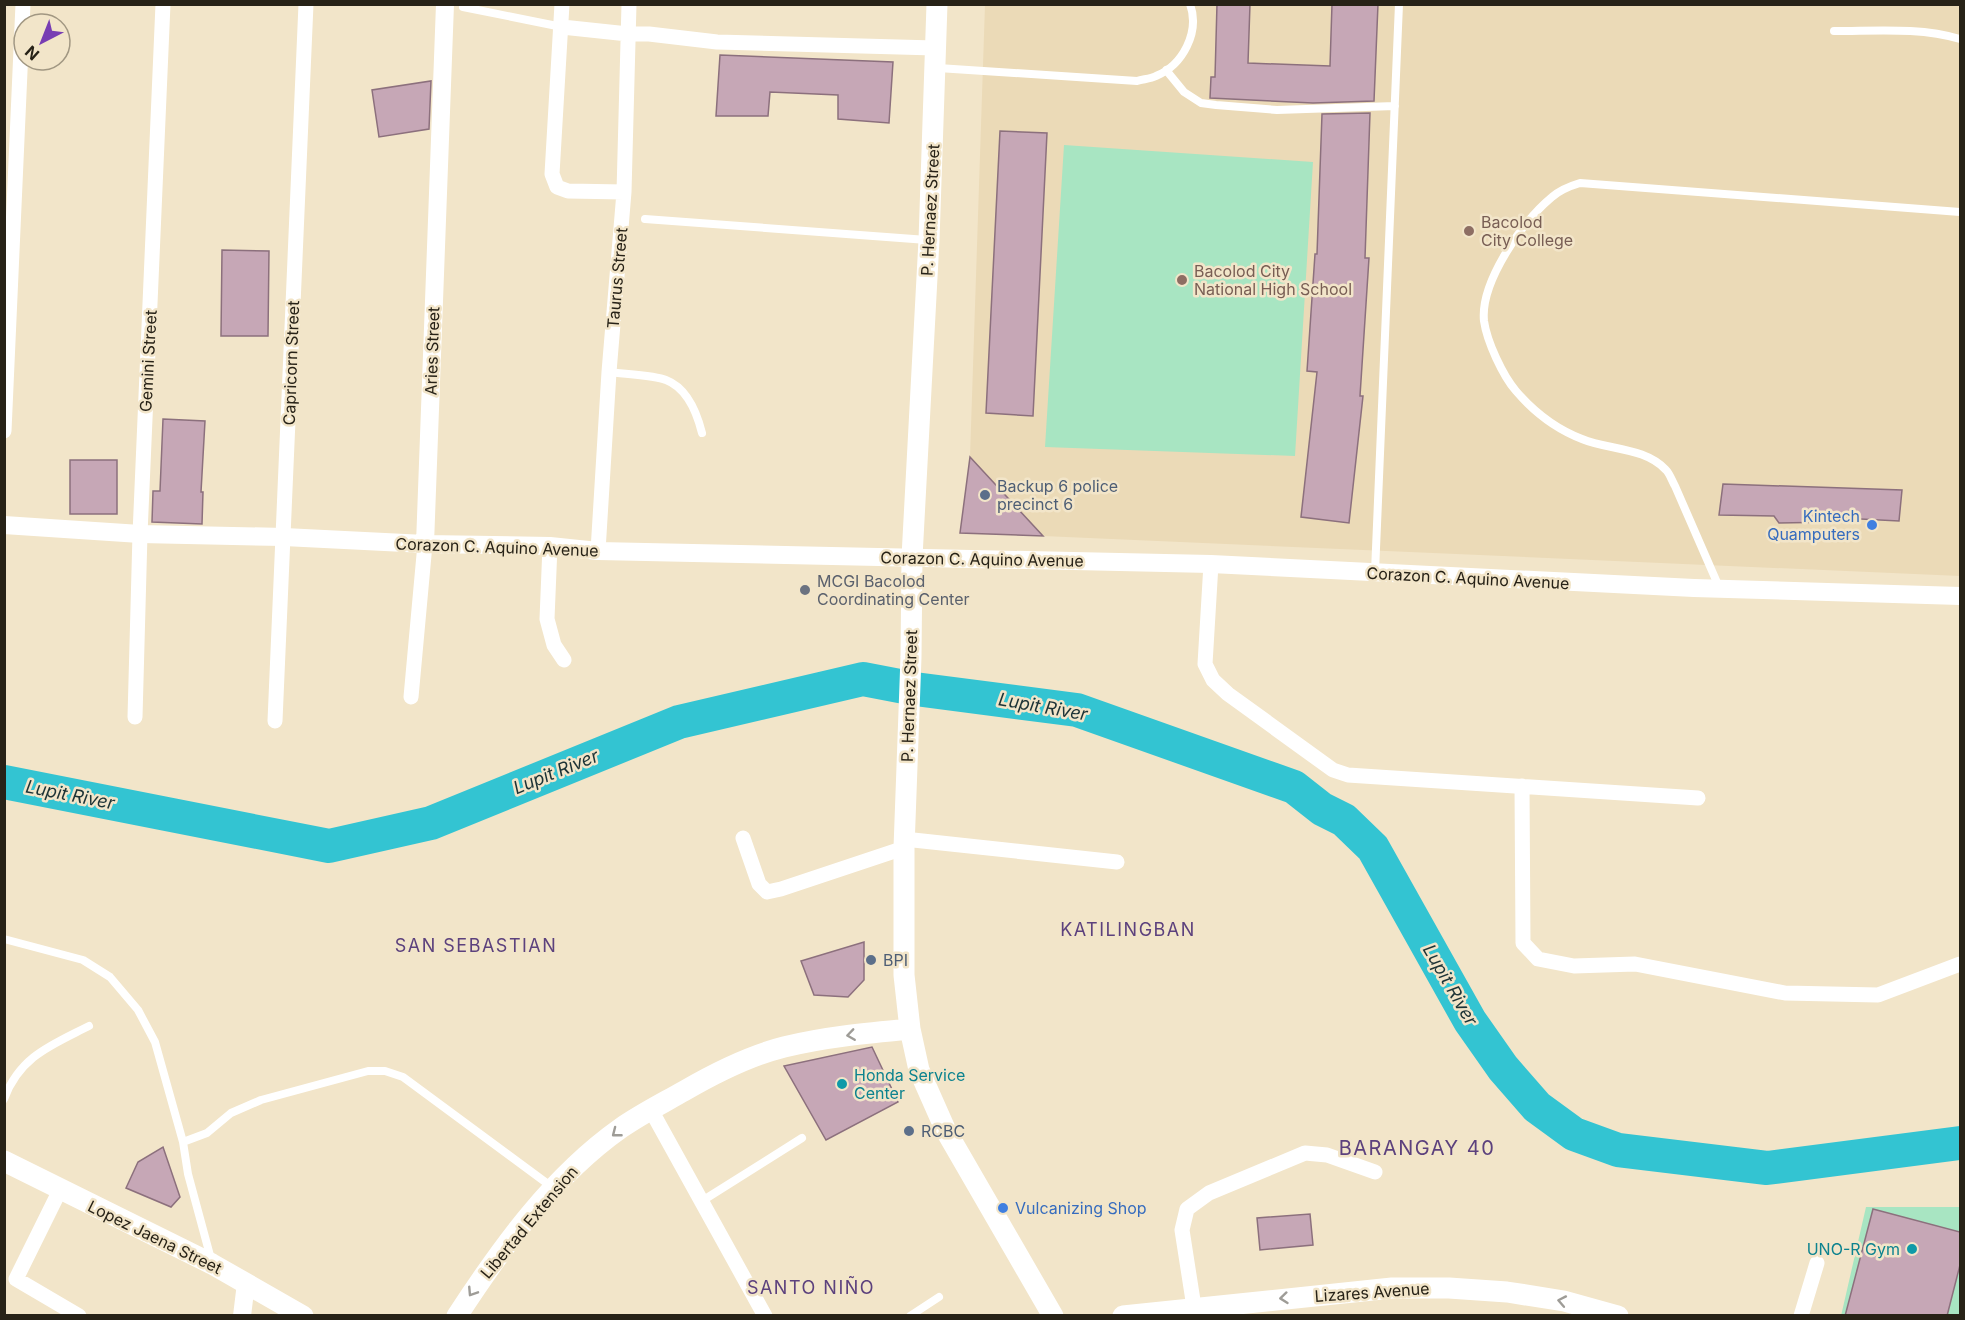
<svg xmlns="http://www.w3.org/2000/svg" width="1965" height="1320" font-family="Inter,sans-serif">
	<rect width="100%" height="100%" fill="#f2e5c9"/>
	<path fill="#ebdab7" d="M985,5h975v571l-917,-40 -73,-79z"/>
	<path fill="#a8e5c2" d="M1064,145l249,17 -18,294 -250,-9z
		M1866,1207h94v108l-119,1z"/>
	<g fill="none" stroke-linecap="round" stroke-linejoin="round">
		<path stroke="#33c4d2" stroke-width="34" d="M4,782l325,64 102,-23 248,-101 184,-43 52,10 162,21 217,77 28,22 22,11 29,28 97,173 33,47 34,39 37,27 44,16 149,18 193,-25"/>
	</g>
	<path fill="#c6a7b6" stroke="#8c707d" stroke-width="1.5" d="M1217,4h33l-2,59 82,3 2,-62h46l-4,97 -61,2 -103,-5 1,-21h4z
		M720,55l173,7 -4,61 -51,-4v-24l-68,-3 -2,24h-52z
		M431,81l-2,48 -50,8 -7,-47z
		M1370,113l-5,145h4l-9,138h3l-14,127 -48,-6 16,-145 -10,-1 8,-117h2l5,-140z
		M1000,131l47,2 -14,283 -47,-3z
		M222,250l47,1 -1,85h-47z
		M163,419l42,2 -4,71h2l-1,32 -50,-2 1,-31h7z
		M970,457l73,79 -83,-3z
		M70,460h47v54h-47z
		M1723,484l179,6 -3,31 -58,-3 -7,4 -55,1 -5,-7 -55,-1z
		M864,942v38l-16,17 -34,-2 -13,-34z
		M872,1047l26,55 -72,38 -42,-74z
		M163,1147l17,50 -9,10 -45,-19 12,-26z
		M1873,1209l87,23v33l-13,51h-102z
		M1310,1214l3,31 -53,5 -3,-32z"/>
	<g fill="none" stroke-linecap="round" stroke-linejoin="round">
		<path stroke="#fff" stroke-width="8" d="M463,7l99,20
			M1834,31c42,0 86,-4 126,8
			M938,68l199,13c6,-2 13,-2 19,-5 27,-11 44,-44 34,-72
			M1166,70l18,22 17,11 15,2 61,5 118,-4
			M645,219l282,21
			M609,372c14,2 46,3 57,8 21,8 31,33 36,53
			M1375,572l24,-568
			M1719,587l-44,-101c-3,-5 -5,-12 -9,-16 -21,-23 -58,-20 -84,-31 -26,-10 -48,-27 -66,-48 -13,-15 -29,-49 -32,-70 -4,-39 39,-100 68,-124 8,-7 18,-11 28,-14l380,29
			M4,939l79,21 27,17 28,33 17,32 28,100
			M4,1099c16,-43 48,-54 85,-73
			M702,1201l100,-63
			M211,1259l-23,-85 -5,-32 24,-9 24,-20 30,-13 107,-29h17l18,6 149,110
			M910,1316l29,-19"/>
		<path stroke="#fff" stroke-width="15" d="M562,4l-10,170 5,13 11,4 56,1
			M562,27l66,7h21l68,8 218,6
			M4,431l19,-427
			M550,546l-3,73 7,26 10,15
			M598,551l11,-179 15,-180 5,-188
			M1211,564l-6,100 8,16 15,14 105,76 15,5 350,23
			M411,697l14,-153
			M135,717l5,-183 23,-530
			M275,721l31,-717
			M1522,786l1,157 15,16 36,7 61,-2 150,29 93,2 82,-31
			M743,838l16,46 8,8 14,-3 123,-41
			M904,839l213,23
			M651,1110l114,206
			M60,1190l-44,89 63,37
			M1194,1307l-12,-77 5,-21 22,-16 96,-40 22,2 48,17
			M1801,1316l16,-53"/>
		<path stroke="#fff" stroke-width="18" d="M4,525l136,9 144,3 141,7 125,2 48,5 613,13 483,24 266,8
			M425,544l20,-540
			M242,1316l4,-33"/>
		<path stroke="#fff" stroke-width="21" d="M937,4l-8,236 -17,317 -1,100 -7,191v127l6,54 9,41 27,61 107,185
			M4,1161l208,103 91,52
			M457,1316c45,-69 96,-140 164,-188 20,-14 42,-25 63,-37 31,-18 64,-35 100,-44 41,-10 83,-14 126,-18
			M1123,1316l269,-28h57l58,4 57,9 54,15"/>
	</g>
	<defs><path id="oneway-chevron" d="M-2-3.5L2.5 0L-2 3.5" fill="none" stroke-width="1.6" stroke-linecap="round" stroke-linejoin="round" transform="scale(1.5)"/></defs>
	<g stroke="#9e9c97">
		<use href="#oneway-chevron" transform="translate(851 1035) rotate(172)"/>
		<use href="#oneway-chevron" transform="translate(616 1133) rotate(142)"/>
		<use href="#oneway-chevron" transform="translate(472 1292) rotate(123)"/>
		<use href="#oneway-chevron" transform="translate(1284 1298) rotate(174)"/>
		<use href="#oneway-chevron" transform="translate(1562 1301) rotate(-169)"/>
	</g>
	<g fill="#8d6e63" stroke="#f2e5c9" stroke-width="2">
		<circle cx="1469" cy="231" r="6"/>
		<circle cx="1182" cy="280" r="6"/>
	</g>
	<g fill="#5c6f8a" stroke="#f2e5c9" stroke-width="2">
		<circle cx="985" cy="495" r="6"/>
		<circle cx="871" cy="960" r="6"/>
		<circle cx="909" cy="1131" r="6"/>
	</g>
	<g fill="#3f7fe0" stroke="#f2e5c9" stroke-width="2">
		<circle cx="1872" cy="525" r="6"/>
		<circle cx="1003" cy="1208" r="6"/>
	</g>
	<circle fill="#6b7280" stroke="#f2e5c9" stroke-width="2" cx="805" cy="590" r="6"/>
	<g fill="#0f9aa8" stroke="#f2e5c9" stroke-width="2">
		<circle cx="842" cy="1084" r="6"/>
		<circle cx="1912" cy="1249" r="6"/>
	</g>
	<g text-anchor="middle" stroke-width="5" stroke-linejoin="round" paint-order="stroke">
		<g font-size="16" fill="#272217" stroke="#f2e5c9">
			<text transform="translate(930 210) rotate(-87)" y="6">P. Hernaez Street</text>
			<text transform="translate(617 278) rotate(-85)" y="6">Taurus Street</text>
			<text transform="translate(432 351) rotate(-88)" y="6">Aries Street</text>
			<text transform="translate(148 361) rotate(-87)" y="6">Gemini Street</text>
			<text transform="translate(291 363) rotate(-88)" y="6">Capricorn Street</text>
			<text transform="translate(497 547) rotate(2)" y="6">Corazon C. Aquino Avenue</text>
			<text transform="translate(982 559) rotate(1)" y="6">Corazon C. Aquino Avenue</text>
			<text transform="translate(1468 578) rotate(3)" y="6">Corazon C. Aquino Avenue</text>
			<text transform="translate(909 696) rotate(-88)" y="6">P. Hernaez Street</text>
			<text transform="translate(529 1222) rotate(-50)" y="6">Libertad Extension</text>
			<text transform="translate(155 1237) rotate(26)" y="6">Lopez Jaena Street</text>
			<text transform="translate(1372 1292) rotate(-4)" y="6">Lizares Avenue</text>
		</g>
		<g font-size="16" fill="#785e54" stroke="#f2e5c9" text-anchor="start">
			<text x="1481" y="228">Bacolod<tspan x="1481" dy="18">City College</tspan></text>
			<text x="1194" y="277">Bacolod City<tspan x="1194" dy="18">National High School</tspan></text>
		</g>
		<g font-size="16" fill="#4e5e75" stroke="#f2e5c9" text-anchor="start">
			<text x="997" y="492">Backup 6 police<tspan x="997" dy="18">precinct 6</tspan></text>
			<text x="883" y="966">BPI</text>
			<text x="921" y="1137">RCBC</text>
		</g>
		<g font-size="16" fill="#366cbe" stroke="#f2e5c9" text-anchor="end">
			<text x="1860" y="522">Kintech<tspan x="1860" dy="18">Quamputers</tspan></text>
			<text x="1015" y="1214" text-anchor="start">Vulcanizing Shop</text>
		</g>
		<g font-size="16" fill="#5b616d" stroke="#f2e5c9" text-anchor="start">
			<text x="817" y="587">MCGI Bacolod<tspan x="817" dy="18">Coordinating Center</tspan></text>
		</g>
		<g font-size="16" fill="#0d838f" stroke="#f2e5c9" text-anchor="start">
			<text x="854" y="1081">Honda Service<tspan x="854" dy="18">Center</tspan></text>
			<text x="1900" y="1255" text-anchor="end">UNO-R Gym</text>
		</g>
		<g font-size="18" font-style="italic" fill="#1c3336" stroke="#f2e5c9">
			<text transform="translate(1043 707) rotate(10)" y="6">Lupit River</text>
			<text transform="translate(556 772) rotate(-22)" y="6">Lupit River</text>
			<text transform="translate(70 795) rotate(11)" y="6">Lupit River</text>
			<text transform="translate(1450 985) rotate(60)" y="6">Lupit River</text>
		</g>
		<g font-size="18" letter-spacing="1.5" fill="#5c417d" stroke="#f2e5c9">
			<text x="1128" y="936">KATILINGBAN</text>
			<text x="476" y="952">SAN SEBASTIAN</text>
			<text x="811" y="1294">SANTO NIÑO</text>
		</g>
		<g font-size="20" letter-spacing="1.5" fill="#5c417d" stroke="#f2e5c9">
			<text x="1417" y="1155">BARANGAY 40</text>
		</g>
	</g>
	<rect width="1965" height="1320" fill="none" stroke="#272217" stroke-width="12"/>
	<g transform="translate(42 42) rotate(222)"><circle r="28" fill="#f2e5c9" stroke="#a19782" stroke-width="1.5"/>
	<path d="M0-4.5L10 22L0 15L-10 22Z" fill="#783db3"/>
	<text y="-9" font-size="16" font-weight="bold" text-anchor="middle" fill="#272217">N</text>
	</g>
</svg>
